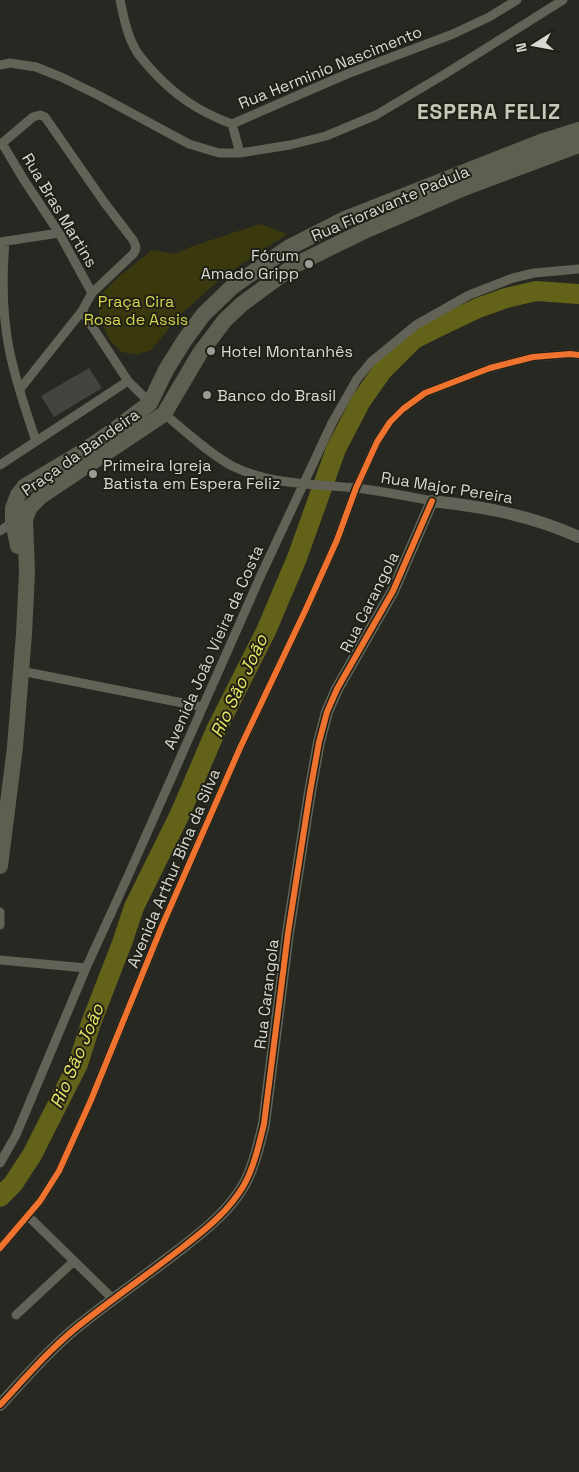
<svg xmlns="http://www.w3.org/2000/svg" width="579" height="1472" font-family="'Space Grotesk',sans-serif">
	<rect width="100%" height="100%" fill="#272822"/>
	<path fill="#39390d" d="M260,224l27,10 -63,42 -43,38 -30,36 -14,5 -15,-3 -13,-13 -10,-24v-19l22,-21 31,-25 22,4 19,-8z"/>
	<g fill="none" stroke-linecap="round" stroke-linejoin="round">
		<path stroke="#626219" stroke-width="20" d="M0,1197l13,-13 19,-29 46,-91 13,-41 31,-80 12,-36 46,-93 36,-84 50,-99 31,-73 39,-109 25,-48 21,-30 32,-32 22,-11 42,-20 28,-10 30,-7 43,3"/>
	</g>
	<path fill="#44443f" d="M89,368l13,20 -48,29 -13,-21z"/>
	<g fill="none" stroke-linecap="round" stroke-linejoin="round">
		<path stroke="#626356" stroke-width="9" d="M120,0c4,18 7,36 17,52 3,5 8,10 12,15 25,28 48,44 83,57l115,-50 106,-40 36,-17 28,-17
			M0,65l10,-2 26,4 25,10 37,18 91,49 30,9h21l50,-8 36,-9 50,-21 69,-41 118,-74
			M232,124l8,29
			M2,143l22,37 35,53 33,60
			M0,145l33,-28 7,-2 5,2 59,85 29,38c3,5 4,10 0,14l-41,39 -10,18 -62,78
			M5,241c-3,36 -3,72 4,107 6,32 17,63 27,93
			M0,242l59,-9
			M82,311l46,70 23,23
			M162,412c22,18 45,40 70,54 38,19 83,18 124,22 26,3 51,8 76,13
			M0,465l128,-84
			M0,531l13,-9
			M21,671l182,36
			M0,912v13
			M0,960l86,8
			M0,1163l16,-28 70,-167 43,-94 132,-299 71,-152 25,-44 14,-17 45,-37 53,-30 44,-17 21,-5 45,-4
			M28,1216l86,84
			M0,1248l40,-47 19,-30 32,-71 71,-174 35,-80 43,-98 66,-139 31,-69 19,-52 21,-46 13,-20 13,-13 22,-16 65,-25 43,-11 37,-3 9,1
			M16,1315l58,-54"/>
		<path stroke="#636457" stroke-width="12" d="M0,1405c27,-29 54,-61 86,-85 32,-25 65,-48 97,-73 23,-18 46,-36 61,-62 10,-18 15,-41 20,-61l24,-191 22,-141 9,-50 8,-30 10,-23 56,-98 39,-90c53,6 98,14 147,36"/>
		<path stroke="#5e5f51" stroke-width="16" d="M18,546l-5,-24v-14l5,-13 7,-9 57,-34 35,-24 33,-25 16,-33 18,-29 19,-26 29,-28 56,-39 57,-29 196,-77 38,-12
			M0,866l15,-119 9,-113 3,-62 -2,-53 5,-12 11,-11 123,-82 36,-61 25,-33 17,-16 53,-39 65,-32 104,-45 115,-43"/>
		<g stroke="#202016" stroke-width="9">
			<path id="cycleway" d="M0,1248l40,-47 19,-30 32,-71 71,-174 35,-80 43,-98 66,-139 31,-69 19,-52 21,-46 13,-20 13,-13 22,-16 65,-25 43,-11 37,-3 9,1
				M0,1405c27,-29 54,-61 86,-85 32,-25 65,-48 97,-73 23,-18 46,-36 61,-62 10,-18 15,-41 20,-61l24,-191 22,-141 9,-50 8,-30 10,-23 56,-98 39,-90"/>
		</g>
		<use href="#cycleway" stroke="#ef722f" stroke-width="6"/>
	</g>
	<g fill="#9a9b94" stroke="#202016" stroke-width="2">
		<circle cx="309" cy="264" r="5"/>
		<circle cx="211" cy="351" r="5"/>
		<circle cx="207" cy="395" r="5"/>
		<circle cx="93" cy="474" r="5"/>
	</g>
	<g text-anchor="middle" stroke-width="4" stroke-linejoin="round" paint-order="stroke">
		<g font-size="16" fill="#d8d9d2" stroke="#202016">
			<text transform="translate(330 67) rotate(-22)" y="6">Rua Herminio Nascimento</text>
			<text transform="translate(390 203) rotate(-23)" y="6">Rua Fioravante Padula</text>
			<text transform="translate(60 210) rotate(59)" y="6">Rua Bras Martins</text>
			<text transform="translate(80 452) rotate(-35)" y="6">Praça da Bandeira</text>
			<text transform="translate(447 487) rotate(9)" y="6">Rua Major Pereira</text>
			<text transform="translate(369 602) rotate(-63)" y="6">Rua Carangola</text>
			<text transform="translate(213 647) rotate(-66)" y="6">Avenida João Vieira da Costa</text>
			<text transform="translate(173 868) rotate(-67)" y="6">Avenida Arthur Bina da Silva</text>
			<text transform="translate(266 994) rotate(-83)" y="6">Rua Carangola</text>
		</g>
		<g font-size="16" fill="#d8d9d2" stroke="#202016" text-anchor="start">
			<text x="299" y="261" text-anchor="end">Fórum<tspan x="299" dy="18">Amado Gripp</tspan></text>
			<text x="221" y="357">Hotel Montanhês</text>
			<text x="217" y="401">Banco do Brasil</text>
			<text x="103" y="471">Primeira Igreja<tspan x="103" dy="18">Batista em Espera Feliz</tspan></text>
		</g>
		<g font-size="16" fill="#d3d44e" stroke="#202016">
			<text x="136" y="307">Praça Cira<tspan x="136" dy="18">Rosa de Assis</tspan></text>
		</g>
		<g font-size="18" font-style="italic" fill="#e6e763" stroke="#202016">
			<text transform="translate(239 686) rotate(-65)" y="6">Rio São João</text>
			<text transform="translate(77 1056) rotate(-67)" y="6">Rio São João</text>
		</g>
		<g font-size="21" font-weight="bold" letter-spacing="1" fill="#c7c7ba" stroke="#202016">
			<text x="489" y="119">ESPERA FELIZ</text>
		</g>
	</g>
	<g transform="translate(534 45) rotate(259)" stroke="#202016" stroke-width="4" paint-order="stroke">
	<path d="M0-4L9 19L0 12L-9 19Z" fill="#d8d9d2"/>
	<text y="-8" font-size="14" font-weight="bold" text-anchor="middle" fill="#d8d9d2">N</text>
	</g>
</svg>
